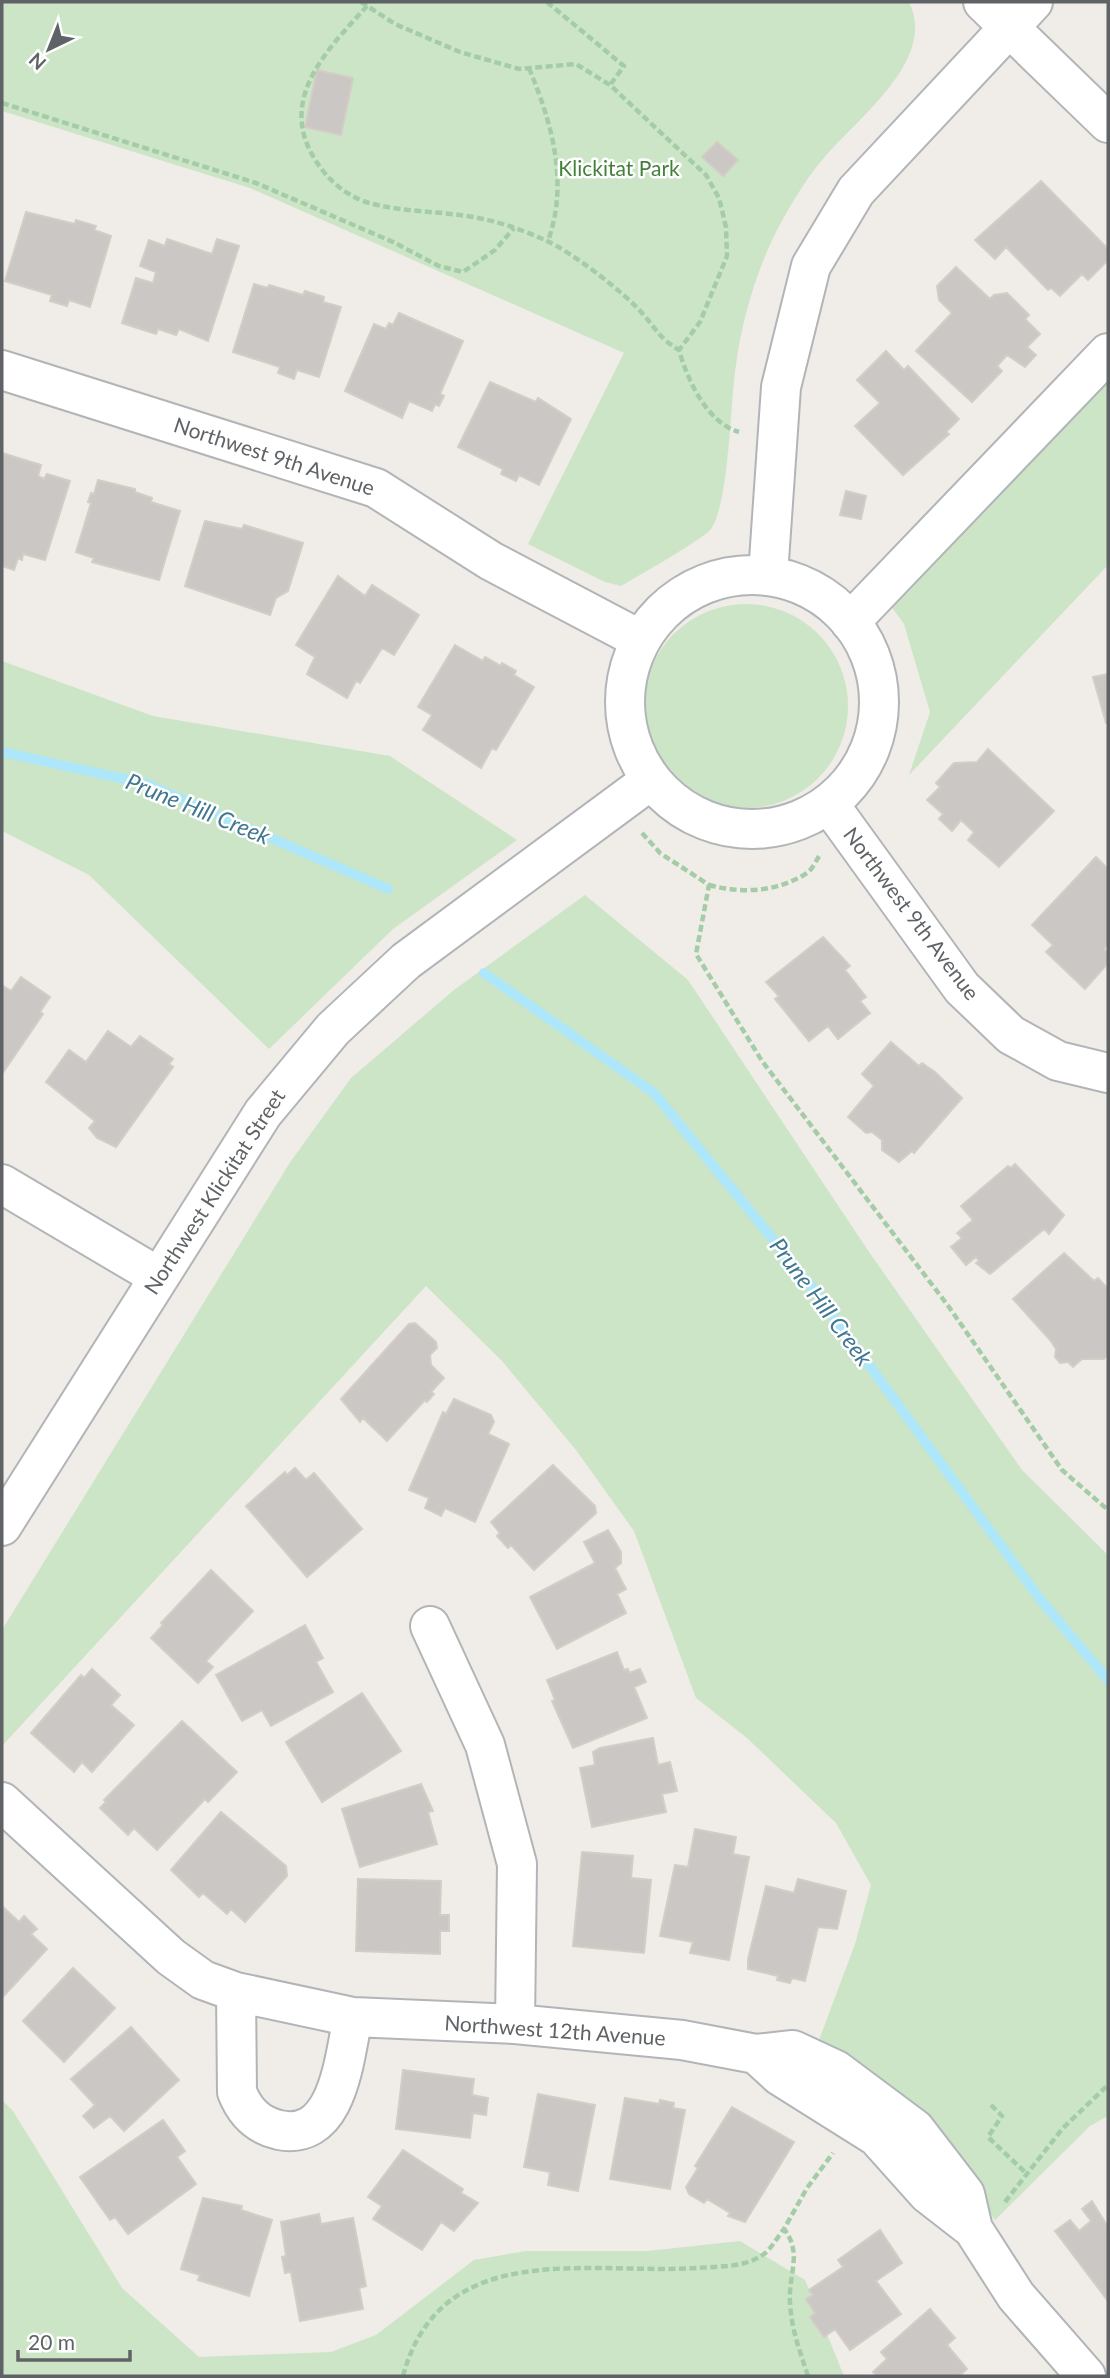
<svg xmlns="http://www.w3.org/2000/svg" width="1110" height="2378" font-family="Lato,sans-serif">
	<rect width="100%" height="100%" fill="#f0ece7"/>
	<path fill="#cce5c6" d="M2,2h907c29,58 -53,117 -86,157 -18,21 -33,47 -46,71 -22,44 -36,93 -42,142 -5,37 -6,130 -24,157 -6,9 -76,49 -90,57l-16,-4 -77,-38 96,-191 -374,-165 -248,-77z
		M1108,363v202l-199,210 21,-63 -26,-88 -16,-22z
		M644 706a102 102 0 1 1 204 0a102 102 0 1 1-204 0Z
		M2,661l151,55 237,40 127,84 -124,89 -124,120 -180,-174 -87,-44z
		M585,895l103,85 181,272 153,218 86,85v561l-18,10 -95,94 -56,-78 -123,-94 39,-104 16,-59 -35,-62 -89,-85 -51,-40 -62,-167 -58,-81 -74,-89 -76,-75 -424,460v-116l289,-469 60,-83 103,-88z
		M2,2100l11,11 109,177 77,69 132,-5 45,-17 98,-75 52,-9h122l92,-10 65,39 39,96h-842z"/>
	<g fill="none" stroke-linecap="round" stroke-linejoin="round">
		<path stroke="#aee7f9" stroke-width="10" d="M2,752l145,32 241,105
			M484,973l170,120 161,198 225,308 68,81"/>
	</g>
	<path fill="#cbc7c4" stroke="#d4cdc6" stroke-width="2" d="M317,70l36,8 -12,57 -36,-8z
		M717,142l21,18 -15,16 -21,-19z
		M1041,181l67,68v11l-20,20 -6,-6 -22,22 -9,-8 -3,2 -42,-43 -11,12 -20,-19z
		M26,212l49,12 1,-4 20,6 -2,4 17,6 -21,71 -21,-7 -2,6 -17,-5 2,-6 -47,-14z
		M167,239l45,15 5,-15 22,7 -31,95 -29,-12 -3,6 -18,-6 -2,5 -34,-11 14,-45 17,5 3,-11 -16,-6 9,-26 16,6z
		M956,267l34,32 4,-4 13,-2 22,22 -4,4 15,15 -13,13 9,8 -11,12 -18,-12 -10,11 5,5 -30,31 -56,-51 36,-38 -13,-13 -2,-14z
		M254,284l14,4 1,-3 34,10 2,-4 19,6 -1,5 18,5 -22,70 -22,-7 -3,9 -16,-6 2,-6 -47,-15z
		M399,313l64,28 -23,53 4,2 -5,10 -4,-2 -3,7 -23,-10 -7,17 -57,-27 29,-67 12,5 3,-6 4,2z
		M886,351l18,19 4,-4 51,53 -13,13 3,2 -46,41 -48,-49 25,-23 -23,-23z
		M490,382l46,20 2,-4 33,21 -32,66 -20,-10 -3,6 -15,-7 2,-5 -45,-22z
		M2,453l39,12 -3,11 6,3 3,-5 23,7 -25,79 -22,-6 -1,6 -4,-2 -4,12 -12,-4z
		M98,480l37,9v3l17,6 -1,4 29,9 -21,69 -67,-18 2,-4 -18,-6 15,-49 -3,-1 3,-9 3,1z
		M846,491l20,5 -5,23 -21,-4z
		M205,521l37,8 2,-4 59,18 -15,48 -12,7 -6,17 -85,-29z
		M338,576l27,20 7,-11 47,30 -25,40 -12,-7 -22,35 -4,-2 -9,17 -40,-24 8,-17 -19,-12z
		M455,645l28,16 2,-4 16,9 1,-3 14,8 -2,4 20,12 -38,63 -4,-2 -11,20 -58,-38 9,-15 -14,-8z
		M1108,674v49h-2l-13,-46z
		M988,749l66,62 -55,56 -31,-27 6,-8 -13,-12 -9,11 -13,-12 4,-5 -16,-14 13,-13 -4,-4 18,-20 23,-1z
		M1096,857l12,12v75l-4,5 4,4v10l-23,26 -39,-37 7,-7 -21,-20z
		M823,937l27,29 -5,4 21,27 -6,4 10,12 -32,26 -10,-13 -19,15 -34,-42 4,-3 -13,-14z
		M21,977l29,20 -10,15 3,2 -41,60v-89l9,6z
		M108,1031l23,16 9,-11 33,23 -4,5 4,3 -57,80 -19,-9 -8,-10 6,-7 -49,-39 23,-32 17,12z
		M891,1042l28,24 3,-3 13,9 27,26 -48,55 -2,-2 -13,11 -17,-12v-10l-10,-8 -6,1 -18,-16 26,-31 -12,-12z
		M1015,1164l49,51 -15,19 -5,-5 -54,45 -14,-11 3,-2 -3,-4 -10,8 -15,-18 11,-9 -5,-5 16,-13 -12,-14 47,-40 3,2z
		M1064,1253l30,28 4,-3 10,11v66l-4,4h-22l-9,8 -5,-5 -8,1 -5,-6 1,-8 -6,-9 -37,-41z
		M415,1323l21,19 1,6 -7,7 1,10 13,13 -13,14 3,2 -7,8 -2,-2 -38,41 -24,-23 -3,4 -19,-23 68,-75z
		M454,1399l37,16 3,7 -6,12 21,10 -34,78 -30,-14 -4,8 -16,-8 4,-10 -20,-8 34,-78 3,2z
		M553,1465l42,41 1,7 -62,57 -23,-25 -3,3 -11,-12 3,-3 -9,-11z
		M295,1468l11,12 8,-7 48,56 -55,48 -61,-71 39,-34 2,3z
		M608,1530l13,22v11l-6,5 11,21 -9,5 9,19 -69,36 -27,-52 65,-34 -11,-21z
		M211,1570l42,41 -47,50 7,6 -15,16 -47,-45 12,-13 -2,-2z
		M305,1625l18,33 -7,4 17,30 -62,34 -9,-16 -20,11 -26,-46z
		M617,1652l7,18 4,-1 1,4 11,-4 6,13 -12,5 13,31 -74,30 -21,-47 3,-1 -8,-20z
		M92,1669l28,26 -9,10 23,20 -42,47 -10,-10 -8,10 -43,-39 50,-58 3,3z
		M362,1693l39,58 -79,51 -36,-60z
		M182,1721l55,51 -29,30 -3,-3 -48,51 -23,-22 -6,7 -28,-27 6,-6 -2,-2z
		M653,1738l5,27 12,-3 7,29 -15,3 4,18 -74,15 -12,-59 15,-3 -2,-13 7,-4z
		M421,1784l12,27 -5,1 9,32 -77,23 -18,-58z
		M221,1812l65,54 1,10 -42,46 -14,-13 -4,5 -24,-21 -4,4 -28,-27z
		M695,1829l41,8 -3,17 16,3 -20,103 -39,-7 3,-11 -33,-6 15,-71 13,2z
		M582,1852l51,4 -2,22 20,2 -7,73 -71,-7z
		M358,1879l83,2 -1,34h9v16h-9v23l-84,-3z
		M798,1879l48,12 -9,38 -19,-2 -13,54 -13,-3 -2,5 -13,-3 1,-4 -30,-7v-10l18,-73 28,7z
		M2,1906l17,16 5,-6 13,13 -6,5 16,15 -45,49z
		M73,1968l42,40 -51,54 -41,-41z
		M131,2027l48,53 -55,51 -14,-15 -16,12 -11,-12 12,-11 -24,-26z
		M403,2070l71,9 -2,16 16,3 -2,17 -13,-2 -3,25 -74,-9z
		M538,2094l57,11 -17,86 -30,-6 2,-13 -26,-5z
		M625,2098l34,6 1,-4 14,3 -1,5 12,2 -15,79 -60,-10z
		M732,2107l62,35 -49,80 -17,-6 2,-3 -23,-14 -3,4 -15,-9 -3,-7 12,-19 -3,-2z
		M163,2120l22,31 -8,6 19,27 -68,50 -13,-17 -5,3 -30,-43z
		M403,2150l60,39 -2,4 17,10 -24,28 -13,-9 -19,28 -49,-31 9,-13 -14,-9z
		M203,2198l39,8 -1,4 31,10 -23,76 -51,-16 2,-5 -19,-6z
		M1092,2201l16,26v74l-53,-70 15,-11 9,11 12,-10 -9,-12z
		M319,2214l2,10 32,-6 13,68 -7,2 4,21 -63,12 -9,-49 -6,1 -3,-16 4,-1 -5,-34z
		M880,2230l22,33 -26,18 25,33 -51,36 -15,-21 -11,8 -14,-20 5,-4 -9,-14 7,-4 -4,-5 34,-23 -5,-7z
		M930,2309l25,29 -8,7 20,24 -8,7h-82l-4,-4 14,-13 -6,-7z"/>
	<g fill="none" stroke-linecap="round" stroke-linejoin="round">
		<g stroke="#b2b5b8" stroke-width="42">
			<path id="minor" d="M983,2l125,121
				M2,370l374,118 115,73 150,79
				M625 702a127 127 0 1 1 254 0a127 127 0 1 1-254 0Z
				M768,575l13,-188 30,-121 45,-75 177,-189
				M850,622l258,-269
				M829,804l133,184 49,47 47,26 50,12
				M2,1184l157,93
				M2,1526l261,-413 70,-84 73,-68 245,-181
				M430,1626l55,119 32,119 -2,160
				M2,1802l169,155 32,23 33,12 117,25 162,7 167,16 74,14 37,-4 43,20 79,59 50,65 8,35 43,67 70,80
				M236,1992l1,100c8,20 20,33 42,38 60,12 65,-73 74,-113
				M756,2054l24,22 97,61 51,57 45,35"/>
		</g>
		<path stroke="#a4cda7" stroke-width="4.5" stroke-dasharray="7 3.5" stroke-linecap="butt" d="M361,2l34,22 65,28 59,17 57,-5 34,21 96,90 13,23 7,29 1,29 -27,66 -21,28c8,29 28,73 60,82
			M547,2l77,64 -14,19
			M367,6c-40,44 -91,94 -51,155 12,19 30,35 53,42 40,11 85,7 126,19 17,4 34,11 50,18 24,10 80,53 97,73 15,17 17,25 37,37
			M529,68c23,56 40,114 19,173
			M2,103l254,80 137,59 46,24 24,6 32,-22 19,-22
			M642,833l18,20 49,32 -13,69 66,107 187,246 113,163 46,40
			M709,885c34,9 68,7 98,-12 6,-4 9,-13 13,-18
			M991,2105l11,11 -14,21 39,37
			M1005,2202l58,-74 45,-43
			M403,2376c38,-140 186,-101 295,-108 22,-2 47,0 66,-14 8,-6 14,-18 20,-25
			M808,2376c-8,-24 -17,-48 -18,-74 -2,-27 13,-49 -6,-73l23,-41 26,-35"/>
		<use href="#minor" stroke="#fff" stroke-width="38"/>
	</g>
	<g text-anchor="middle" stroke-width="5" stroke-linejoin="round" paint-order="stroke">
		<g font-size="21" fill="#45803b" stroke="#fff">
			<text x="619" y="176">Klickitat Park</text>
		</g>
		<g font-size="21" fill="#5f6366" stroke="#fff">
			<text transform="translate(274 457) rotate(18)" y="7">Northwest 9th Avenue</text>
			<text transform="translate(911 914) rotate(53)" y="7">Northwest 9th Avenue</text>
			<text transform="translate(215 1192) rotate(-57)" y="7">Northwest Klickitat Street</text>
			<text transform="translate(555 2031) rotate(4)" y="7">Northwest 12th Avenue</text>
		</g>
		<g font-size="23" font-style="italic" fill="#417791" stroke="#fff">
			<text transform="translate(198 809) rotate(22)" y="8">Prune Hill Creek</text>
			<text transform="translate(821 1302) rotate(53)" y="8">Prune Hill Creek</text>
		</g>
	</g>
	<rect width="1110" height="2378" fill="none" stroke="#5f6366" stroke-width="7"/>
	<g transform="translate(49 49) rotate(223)" stroke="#ffffff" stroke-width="5" paint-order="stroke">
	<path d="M0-5L12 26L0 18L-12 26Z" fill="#5f6366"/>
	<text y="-10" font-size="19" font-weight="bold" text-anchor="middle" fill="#5f6366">N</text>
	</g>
	<path d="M18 2350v10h112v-10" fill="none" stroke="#5f6366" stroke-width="3.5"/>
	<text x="28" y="2350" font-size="21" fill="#5f6366" stroke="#ffffff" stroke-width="5" paint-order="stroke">20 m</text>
</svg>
